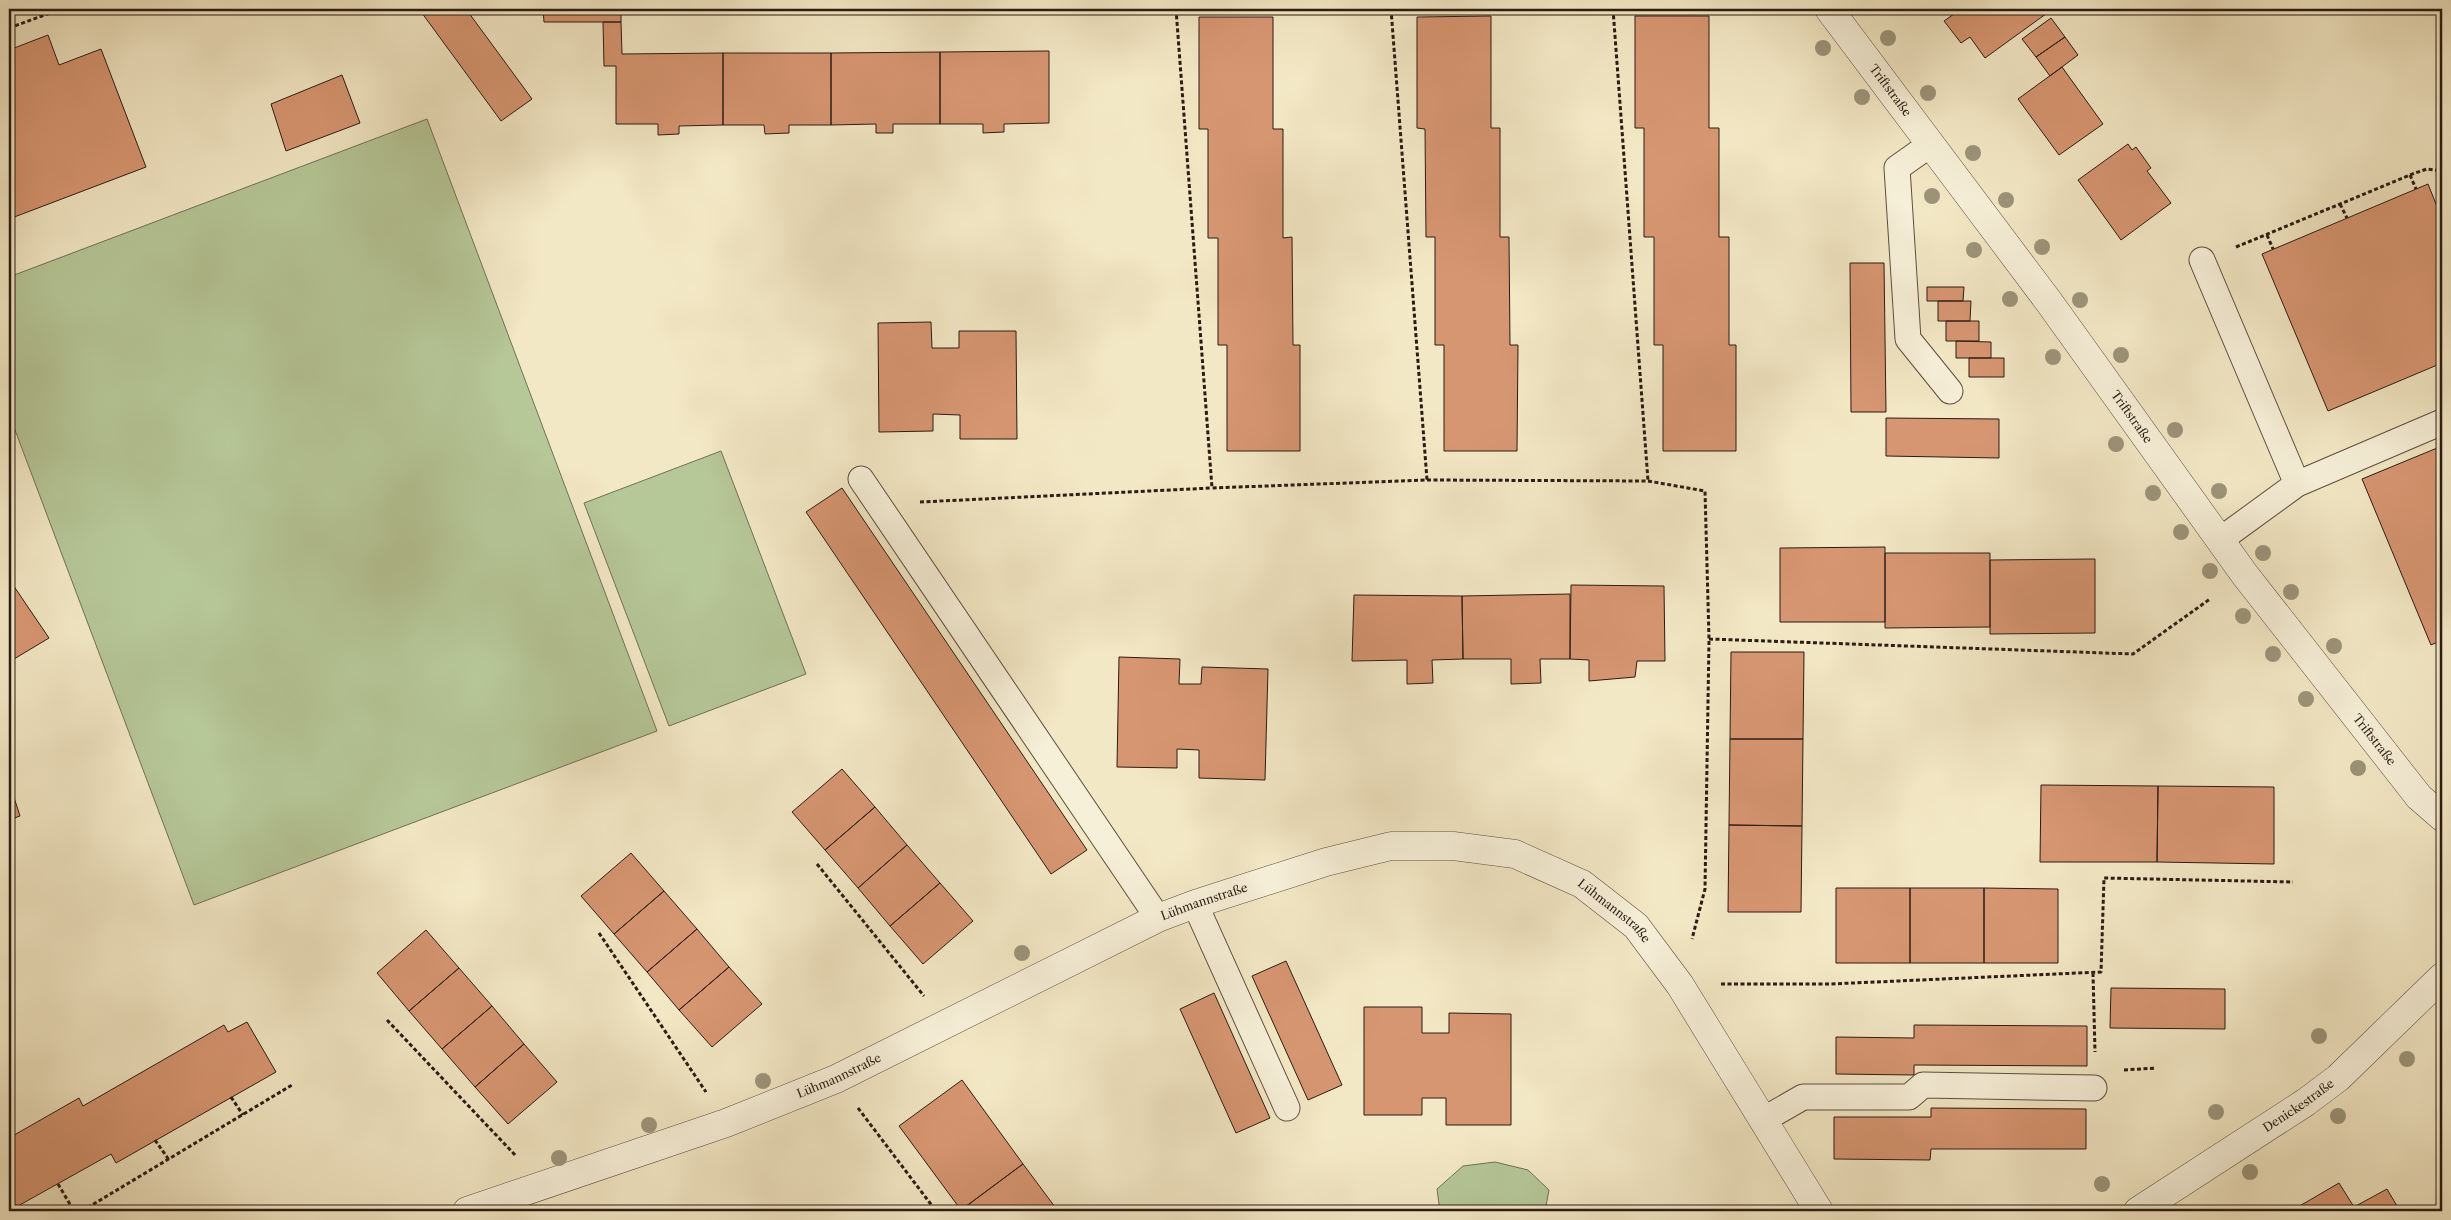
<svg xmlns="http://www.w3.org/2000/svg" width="2451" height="1220" font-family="'Libre Caslon Text',serif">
	<rect width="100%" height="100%" fill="#f3e8c5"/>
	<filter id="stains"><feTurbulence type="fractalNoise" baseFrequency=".004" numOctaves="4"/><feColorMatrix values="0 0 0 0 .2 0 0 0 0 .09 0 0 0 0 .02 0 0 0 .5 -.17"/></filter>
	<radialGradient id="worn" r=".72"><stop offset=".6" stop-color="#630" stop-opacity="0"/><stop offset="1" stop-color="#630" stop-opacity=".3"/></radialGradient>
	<path fill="#b6c798" stroke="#707156" d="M427,119l230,612 -463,174 -185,-491v-137z
		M721,451l85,223 -137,52 -85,-223z
		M1495,1162l33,8 21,20 -4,21h-105l-3,-22 26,-23z"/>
	<path fill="#d79672" stroke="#2a1b14" d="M419,9h47l66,90 -31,22z
		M543,9h78v13h-77z
		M1949,9h99l2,2 -65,47 -15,-21 -9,6 -17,-22 10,-7z
		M1491,16v112h9v109h9l1,108h8l-1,106h-73v-106h-9v-108h-9l-1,-108 -8,-1v-111z
		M1635,16h74v112h10v109h10v108h7v106h-73v-106h-9v-108h-10v-109h-9z
		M1199,17h74v112h10v109l9,-1 1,108h7v106h-73v-106h-9v-107h-10v-109h-9z
		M2051,18l14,19 -29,20 -14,-18z
		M603,22h18l1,32 101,-1v72l-44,1v8l-21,1v-11h-42v-58h-12z
		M48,35l11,30 42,-16 45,118 -137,52v-169z
		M2065,37l13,18 -28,21 -14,-19z
		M1049,51v72l-45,1v8l-21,1v-9h-43v-72z
		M940,52v72h-47v9h-17v-9l-45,1v-72z
		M723,53h108v72h-42v8l-24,1 -1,-9h-41z
		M2062,67l41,57 -44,31 -41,-56z
		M342,75l18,48 -74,28 -15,-47z
		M2128,144l4,6 4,-3 15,21 -4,3 24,32 -50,37 -43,-60z
		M2428,184l14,35v144l-114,48 -66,-157z
		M1850,263h34l2,149h-35z
		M1927,287h37l-1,14h-36z
		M1938,301h33l-1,20h-32z
		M1946,321h33v20h-33z
		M931,322l1,26h27v-17h57l1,108h-57v-24l-27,-1v17l-54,1 -1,-109z
		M1956,341l35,1v16h-35z
		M1969,358h35v19h-35z
		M1886,418l113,1v39l-113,-2z
		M2442,446v194l-11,5 -69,-166z
		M842,488l245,362 -36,24 -245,-362z
		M1885,547v75h-105v-74z
		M1885,553h105v74l-105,1z
		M2095,559v74l-105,1v-74z
		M9,579l40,59 -40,24z
		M1571,585l93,1 1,75h-28l-2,16 -46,4v-21l-19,-1z
		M1570,594v65h-30l1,24 -30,1v-25h-48l-1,-63z
		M1354,595l108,1 1,63 -31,1 1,23 -26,1v-24l-55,1z
		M1731,652h73l-1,87h-73z
		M1119,657l61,2 -1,25h22l1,-17 66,2 -3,111 -66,-2v-28l-22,-1v19l-60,-1z
		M1730,739h73l-1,87 -73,-1z
		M842,769l33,38 -50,43 -33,-38z
		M9,782l11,34 -11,4z
		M2041,785l117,1 -1,76h-117z
		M2158,786l116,1v77l-117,-2z
		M875,807l32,38 -49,43 -33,-38z
		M1729,825l73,1 -1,86h-73z
		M907,845l33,38 -50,43 -32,-38z
		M631,853l33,38 -50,43 -33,-38z
		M940,883l33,38 -50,43 -33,-38z
		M1836,888h74v75h-74z
		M1910,888h74v75h-74z
		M1984,888l74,1v74h-74z
		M664,891l33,38 -50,43 -33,-38z
		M697,929l32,38 -50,43 -32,-38z
		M426,930l33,38 -50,43 -32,-38z
		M1286,961l56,124 -34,15 -56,-124z
		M729,967l33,37 -50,43 -33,-37z
		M459,968l33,38 -50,43 -33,-38z
		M2111,988l114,1v40l-115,-1z
		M1214,993l56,125 -34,15 -56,-124z
		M492,1006l32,38 -49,43 -33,-38z
		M1364,1007h58v26h27v-20l62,1v111h-65v-27h-24v17h-58z
		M247,1022l29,50 -160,91 -5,-9 -102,57v-73l70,-40 4,8 141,-81 4,7z
		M1914,1025l173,1v40l-173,-1v10l-78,-1v-37l78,1z
		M524,1044l33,38 -49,42 -33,-37z
		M962,1080l61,84 -62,46 -62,-84z
		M1931,1108l155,1v40h-155l-1,11 -96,-1v-42h97z
		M1023,1164l35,47h-96l-1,-1z
		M2339,1183l15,24 33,-18 13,22h-109z"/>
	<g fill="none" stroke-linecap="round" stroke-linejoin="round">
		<g stroke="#5c4e40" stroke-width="27">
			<path id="lane" d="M1931,144l-34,24 11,171 42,52
				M2202,260l95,224
				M861,479l297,439
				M2220,540l77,-56 145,-62
				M1195,904l92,204
				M1763,1120l40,-23h106l14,-12 171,3"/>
		</g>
		<g stroke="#5c4e40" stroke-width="29">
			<g id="street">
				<path id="s1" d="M1829,9l220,293 196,273 174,222 23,20"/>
				<path id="s2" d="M467,1211l259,-88 110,-44 322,-161 37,-14 131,-42 65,-16h62l62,8 67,30 54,42 44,59 139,226"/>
				<path id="s3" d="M2138,1211l168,-109 32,-24 104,-101"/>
			</g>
		</g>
		<path stroke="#2a1b14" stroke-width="3" stroke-dasharray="4 2.5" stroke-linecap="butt" d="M1176,9l36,479 215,-8 221,1 57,10 4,148 -4,250 -13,50
			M1391,9l36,471
			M1613,9l35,472
			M9,28l52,-19
			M2410,175l6,14
			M2340,204l7,14
			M2267,235l6,14
			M2236,247l179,-74 12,-4 15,2
			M920,502l292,-14
			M1709,639l424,15 77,-55
			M817,864l107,132
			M599,933l107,159
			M2093,973l2,79
			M1721,984h109l271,-12 3,-94 189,4
			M387,1020l129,136
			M2124,1070l32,-2
			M231,1097l12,18
			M858,1108l78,103
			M155,1140l14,20
			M58,1184l16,27
			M82,1211l210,-126"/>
		<use href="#lane" stroke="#f7f0d9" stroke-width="25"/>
		<use href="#street" stroke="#f7f0d9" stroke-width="28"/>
	</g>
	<g fill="#9c947a">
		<circle cx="1888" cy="38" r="8"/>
		<circle cx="1823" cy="48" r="8"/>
		<circle cx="1928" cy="93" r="8"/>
		<circle cx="1862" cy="97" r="8"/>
		<circle cx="1973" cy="153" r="8"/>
		<circle cx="1932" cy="196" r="8"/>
		<circle cx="2006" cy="200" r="8"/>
		<circle cx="2042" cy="247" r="8"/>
		<circle cx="1974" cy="250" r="8"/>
		<circle cx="2010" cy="299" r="8"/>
		<circle cx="2080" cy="300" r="8"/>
		<circle cx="2121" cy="355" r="8"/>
		<circle cx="2053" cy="357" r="8"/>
		<circle cx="2175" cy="430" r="8"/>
		<circle cx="2116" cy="444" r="8"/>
		<circle cx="2219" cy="491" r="8"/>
		<circle cx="2153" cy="493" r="8"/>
		<circle cx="2181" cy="532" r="8"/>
		<circle cx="2263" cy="553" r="8"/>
		<circle cx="2210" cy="571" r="8"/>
		<circle cx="2291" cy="592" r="8"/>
		<circle cx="2243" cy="616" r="8"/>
		<circle cx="2334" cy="646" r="8"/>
		<circle cx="2273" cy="654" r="8"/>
		<circle cx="2306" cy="699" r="8"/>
		<circle cx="2358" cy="768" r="8"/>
		<circle cx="1022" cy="953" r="8"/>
		<circle cx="2319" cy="1036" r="8"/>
		<circle cx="2407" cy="1059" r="8"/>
		<circle cx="763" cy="1081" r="8"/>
		<circle cx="2216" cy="1112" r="8"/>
		<circle cx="2338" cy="1116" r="8"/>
		<circle cx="649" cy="1125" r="8"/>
		<circle cx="559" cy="1158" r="8"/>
		<circle cx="2250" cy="1172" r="8"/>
		<circle cx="2102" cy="1184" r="8"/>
	</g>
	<g text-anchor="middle" stroke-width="4" stroke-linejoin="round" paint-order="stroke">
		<g font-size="12" fill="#2a1b14" stroke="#f7f0d9">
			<text dy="4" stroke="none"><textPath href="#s1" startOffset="102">Triftstraße</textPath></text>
			<text dy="4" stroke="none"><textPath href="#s1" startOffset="508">Triftstraße</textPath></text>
			<text dy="4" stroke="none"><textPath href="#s1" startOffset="912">Triftstraße</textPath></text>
			<text dy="4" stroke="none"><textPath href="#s2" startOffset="801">Lühmannstraße</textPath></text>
			<text dy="4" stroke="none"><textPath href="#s2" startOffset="1236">Lühmannstraße</textPath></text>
			<text dy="4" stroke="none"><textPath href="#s2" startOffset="396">Lühmannstraße</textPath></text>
			<text dy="4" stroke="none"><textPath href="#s3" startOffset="192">Denickestraße</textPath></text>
		</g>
	</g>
	<rect width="2451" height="1220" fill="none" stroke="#f3e8c5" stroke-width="30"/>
	<rect x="10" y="10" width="2431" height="1200" fill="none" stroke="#2a1b14" stroke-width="2.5"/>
	<rect x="15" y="15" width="2421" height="1190" fill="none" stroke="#2a1b14"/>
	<rect width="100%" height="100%" filter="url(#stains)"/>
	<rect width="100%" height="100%" fill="url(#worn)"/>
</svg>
